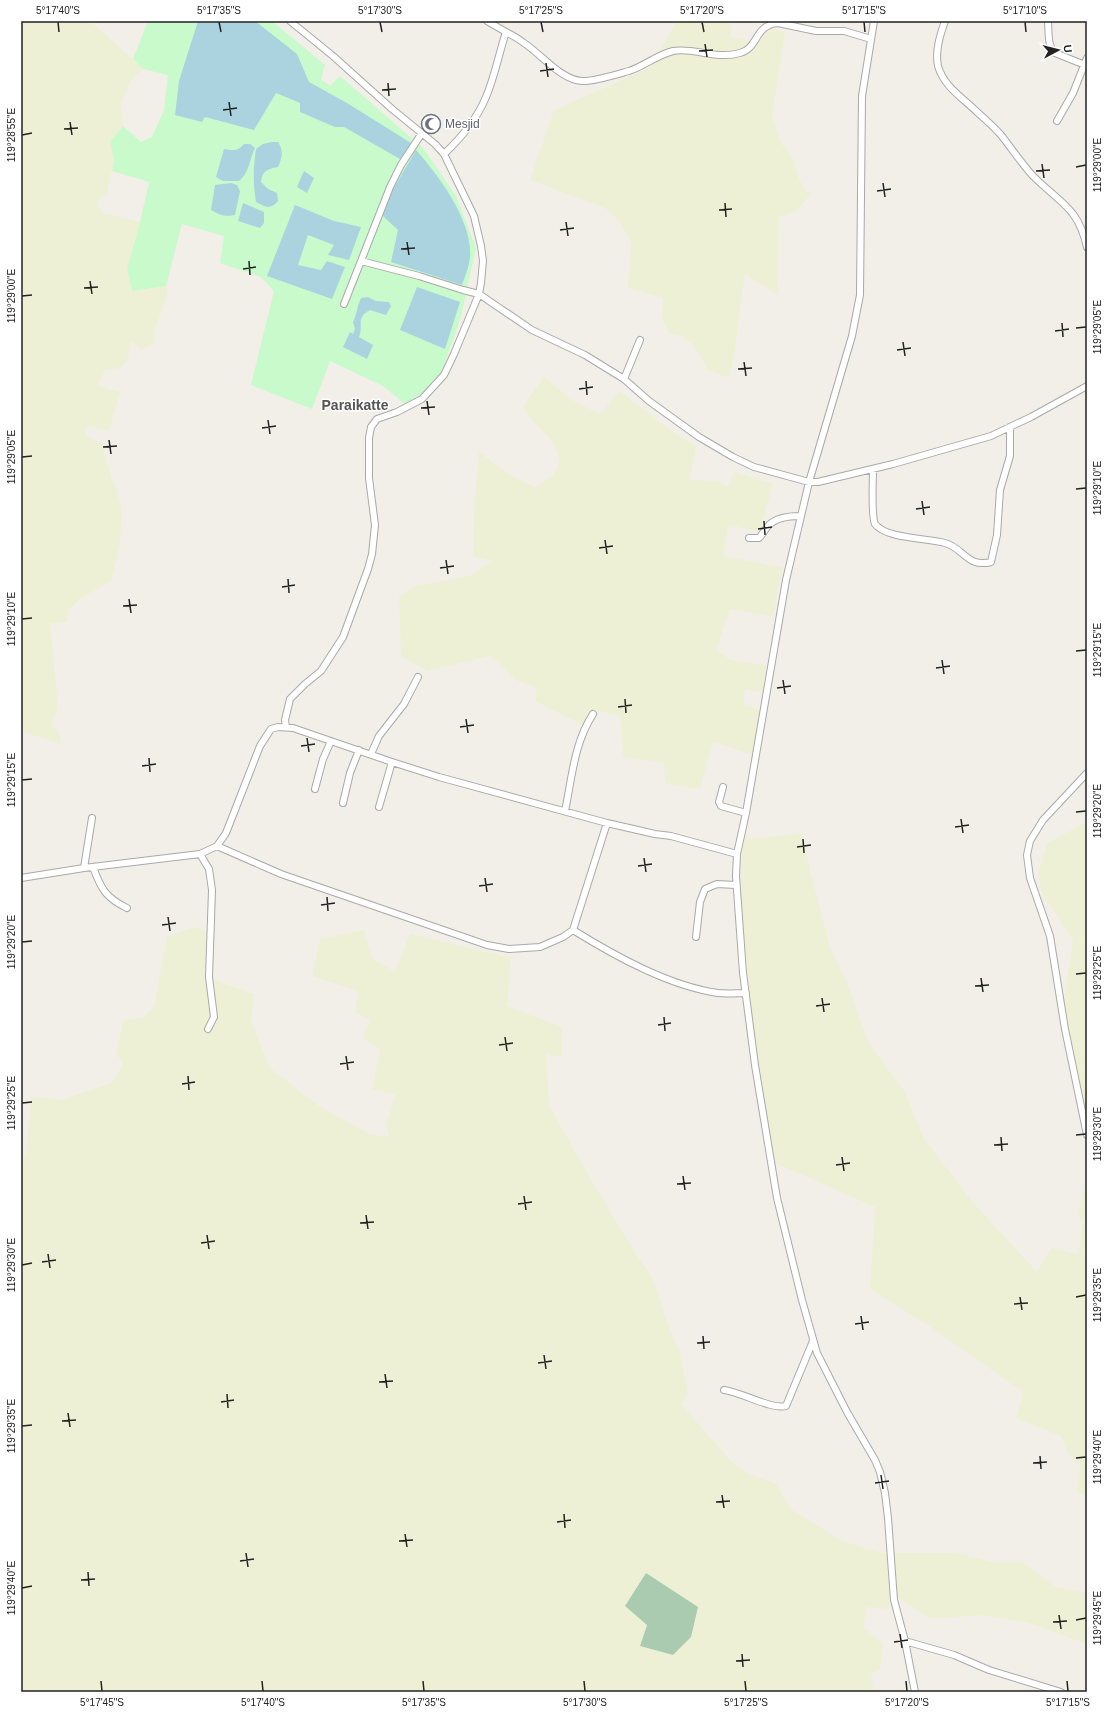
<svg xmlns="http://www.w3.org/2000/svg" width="1108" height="1713" font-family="Arial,sans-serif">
	<rect width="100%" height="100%" fill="#f2efe9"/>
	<path fill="#eef0d5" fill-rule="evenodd" d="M21,21h69l35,31 18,17 -13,12 -9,22 2,23 -13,16 4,18 -4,18 -3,14 -10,10 5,11 38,9 -13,47 5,22 34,-5 2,6 -14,41 1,9 -13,8 -10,-9 -5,20 -7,7 -15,2 -7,16 22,6 -11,39 -22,-5 -2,9 17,9 10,36 4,7 6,23 -2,36 -9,35 -31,18 -11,11 -2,12 -17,1 8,84 -6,18 8,9 1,10 -40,-13z
		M676,21h56l-2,16 22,4 8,-15 25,6 -13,84 9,27 12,15 6,20 6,12 6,4 -15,17 -17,6 -1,78 -33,-21 -11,81 -5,23 -21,-8 -14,-24 -12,-10 -13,-3 -7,-13 1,-22 -35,-10 3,-46 -11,-20 -15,-14 -75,-28 24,-70 97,-43z
		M544,376l26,23 30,15 20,-23 53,41 23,14 -6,34 27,1 11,6 6,-15 39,11 -13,49 -32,-7 -4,31 58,11 -9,50 -43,-8 -14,41 15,10 34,5 -1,28 -19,-4 -2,16 18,5 -8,45 -40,-13 -13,47 -35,-6 -1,-20 -41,-6 -3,-41 -25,-6 -12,15 -48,-24 2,-13 -19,-7 -28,-25 -62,15 -27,-14 -2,-60 16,-11 54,-10 24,-15 -20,-5 1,-49 5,-55 35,25 21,10 18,-12 7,-13 -6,-18 -21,-23 -10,-14z
		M1087,822v304l-17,-62 -6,-63 9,-60 -31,-48 -4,-19 9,-31z
		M801,834l29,114 17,35 22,61 36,48 18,45 48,63 66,72 14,-24 27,6 5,-34 -6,-4 10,-38v319l-11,-6 5,-24 -13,-13 -7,-18 -45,-18 7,-26 -94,-66 -59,-37 5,-82 -102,-45 -20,-139 -12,-106v-78z
		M195,927l18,6 -5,45 46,16 -3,27 19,47 49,38 51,28 19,3 -3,-13 9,-29 -23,-6 8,-40 -17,-11 7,-18 -15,-8 3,-21 -46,-15 8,-37 44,-9 8,28 23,14 15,-38 101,24 -4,48 55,21v31l-16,-5 3,52 28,50 53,90 23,34 15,46 12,28 8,40 -6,12 48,55 17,13 29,11 15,25 51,32 40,12h75l39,10 26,-1 34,25 31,6v51l-61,-22 -45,-7 -32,3h-21l-38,-26 -1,17 -22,-2 -4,20 20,17 -3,25 -9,5 3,18h-853v-533l5,-1 5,-62 30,4 51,-17 11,-19 -7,-11 7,-32 21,-4 12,-13v-8l11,-60zM647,1625l26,30 -33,-9z"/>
	<path fill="#aacbaf" d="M646,1573l52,34 -7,30 -18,18 -33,-9 7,-21 -22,-19z"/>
	<path fill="#c8facc" d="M148,21h124l53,44 -4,14 9,7 10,-10 84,73 32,47 20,52 -15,69 -24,69 -26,23 -28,-23 -53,-25 -18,48 -61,-24 23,-94 -13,-14 -41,-14 4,-27 -42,-12 -16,62 -34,5 -5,-22 13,-47 9,-40 -37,-11 2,-11 -4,-18 13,-16 18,16 11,-5 12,-27 4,-35 -25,-6 -10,-10z"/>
	<path fill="#aad3df" d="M198,21h57l42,33 12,28 38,21 64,40 -11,16 -56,-32h-9l-35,-15v-9l-24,-10 -22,37 -49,-13 -3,5 -27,-7 4,-34z
		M272,142h6c6,9 4,16 0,25 -11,2 -16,4 -17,15l7,7 9,4 1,8c-8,9 -12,6 -22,1 -3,-19 -3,-34 0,-53l7,-5z
		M244,144h6l5,4c-6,12 -5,24 -16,33h-16l-7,-4 8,-28c9,2 14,2 20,-5z
		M416,150c23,26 57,71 54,108 -1,9 -5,18 -8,27l-71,-23 7,-32 -15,-14 2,-13z
		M304,171l10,7 -7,15 -10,-6z
		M231,183l6,2 3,6 -5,24c-10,2 -15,0 -24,-5l4,-25z
		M243,203l21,9v11l-4,5 -22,-7z
		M295,205l39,16 27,6 -12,33 -21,-5 6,-10 -26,-10 -10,30 23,5 6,-9 18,6 -13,32 -65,-23z
		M417,287l43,15 -15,47 -45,-19z
		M368,297l8,4 13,1 2,4 -5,9 -16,-5c-15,8 -6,15 -11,27l14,8 -6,14 -24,-12 7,-15 3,2 2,-5 -2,-7c4,-8 4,-16 8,-24z"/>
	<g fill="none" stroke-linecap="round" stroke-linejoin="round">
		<g stroke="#a9a9a9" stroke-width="8">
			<path id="street" d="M874,21l-12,75 -2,199 -8,41 -43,146 -23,98 -40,233 -9,41 -1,22 7,97 12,92 22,133 25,102 15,53 30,59 28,48 5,12 5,21 3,25 6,82 11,41 10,51
				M945,21c-5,14 -10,30 -7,45 6,21 25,32 39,46 8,7 17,15 24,23 11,14 21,29 32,41 27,27 45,31 54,71
				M1048,21c1,10 -1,25 7,32l30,12
				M506,32c6,3 13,7 18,11 17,11 37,37 58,38 10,1 36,-7 47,-10 15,-5 28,-16 44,-20 21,-4 42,9 67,2 19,-5 14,-28 38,-30l38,8h28l27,8
				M1057,121l16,-28 14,-35
				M444,154c17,-16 33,-35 42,-57 9,-21 13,-44 20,-65l-19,-11
				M361,261l29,-74 11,-22 21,-32
				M344,304l17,-43 58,15 44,14 16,4 53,36 53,25 39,24 25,22 50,36 34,20 21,10 55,15h9l75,-18 98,-28 40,-19 56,-31
				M624,379l16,-39
				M873,469c0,11 -2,47 2,55 11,15 53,14 70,19 19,5 22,25 46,19l6,-27 3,-45 10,-34v-29
				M749,538h10c4,-4 6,-9 10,-13 8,-8 21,-9 31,-9
				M286,727l-1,-7 5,-21 15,-15 16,-13 22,-34 25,-68 4,-15 3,-29 -6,-47v-40l2,-11 6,-8 20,-7 25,-13 22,-24 10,-21 25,-60 2,-11 2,-22 -2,-15 -7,-30 -30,-62 -9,-10 -43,-35 -59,-53 -43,-35
				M371,754l8,-18 25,-32 14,-27
				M1087,773l-44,47 -13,21 -3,14 3,23 20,58 15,93 22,106
				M723,787l-4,15 2,4 25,7
				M315,789l8,-30 8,-18
				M343,803l7,-30 9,-23
				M379,807l13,-45
				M565,811c7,-33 9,-68 28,-97
				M217,846l64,28 206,71 22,4 31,-2 23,-10 10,-7 34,-107
				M200,854l9,15 3,21 -3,87 5,40 -6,12
				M93,867c8,22 13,31 34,41
				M84,868l8,-50
				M21,878l63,-10 116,-14 17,-8 9,-13 34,-87 11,-17 7,-2 15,1 99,34 47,15 168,46 48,11 16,2 66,18
				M573,930c42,26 96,56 145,63 9,1 19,0 28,0
				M696,937l4,-35 5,-13 12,-5 19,1
				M724,1390c17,2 48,20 62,16l27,-65
				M905,1641l49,14 35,15 72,22"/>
		</g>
		<use href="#street" stroke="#fff" stroke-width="6"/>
	</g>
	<path fill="none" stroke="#222" stroke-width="1.5" d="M58,22l1,10M219,22l2,10M380,22l2,10M541,22l2,10M702,22l2,10M864,22l1,10M1025,22l1,10M705,44l2,13M699,51l14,-1M546,63l2,14M540,71l14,-2M388,83l1,13M382,90l14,-1M229,102l2,14M223,110l14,-2M70,122l2,13M64,129l14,-1M22,135l10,-2M1042,164l2,14M1076,167l10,-2M1036,171l14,-1M883,183l2,14M877,191l14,-2M725,203l1,14M719,210l13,-1M566,222l2,14M560,230l14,-2M407,242l2,13M401,249l14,-1M249,261l1,14M243,269l13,-2M90,281l2,13M84,288l14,-1M22,296l10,-1M1062,323l1,14M1076,328l10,-1M1055,331l14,-2M903,342l2,14M897,350l14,-2M744,362l2,14M738,369l14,-1M586,381l1,14M579,389l14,-2M427,401l2,14M421,408l14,-1M268,420l2,14M262,428l14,-2M109,440l2,14M103,447l14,-1M22,457l10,-1M1076,489l10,-1M922,501l2,14M916,509l14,-2M764,521l1,14M758,529l14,-2M605,540l2,14M599,548l14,-2M446,560l2,14M440,568l14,-2M288,579l1,14M282,587l13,-2M129,599l2,14M123,606l14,-1M22,619l10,-1M1076,651l10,-1M942,660l2,14M936,668l14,-2M783,680l2,14M777,688l14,-2M625,699l1,14M618,707l14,-2M466,719l2,14M460,727l14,-2M307,738l2,14M301,746l14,-2M149,758l1,14M142,766l14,-2M22,780l10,-1M1076,812l10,-1M961,819l2,14M955,827l14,-2M803,839l1,14M797,847l14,-2M644,858l2,14M638,866l14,-2M485,878l2,14M479,886l14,-2M327,897l1,14M321,905l14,-2M168,917l2,14M162,925l14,-2M22,942l10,-1M1076,974l10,-1M981,978l2,14M975,986l14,-1M822,998l2,14M816,1006l14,-2M664,1017l1,14M658,1025l13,-2M505,1037l2,14M499,1045l14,-2M346,1056l2,14M340,1064l14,-2M188,1076l1,14M182,1084l13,-2M22,1103l10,-1M1076,1135l10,-1M1001,1137l1,14M994,1145l14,-1M842,1157l2,14M836,1165l14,-2M683,1176l2,14M677,1184l14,-1M524,1196l2,14M518,1204l14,-2M366,1215l2,14M360,1223l14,-1M207,1235l2,14M201,1243l14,-2M48,1254l2,14M42,1262l14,-2M22,1265l10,-2M1020,1297l2,13M1076,1297l10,-2M1014,1304l14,-1M861,1316l2,14M855,1324l14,-2M703,1336l1,13M697,1343l13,-1M544,1355l2,14M538,1363l14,-2M385,1374l2,14M379,1382l14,-1M227,1394l1,14M221,1402l13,-2M68,1413l2,14M62,1421l14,-1M22,1426l10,-1M1040,1456l1,13M1076,1458l10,-1M1033,1463l14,-1M881,1475l2,14M875,1483l14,-2M722,1495l2,13M716,1502l14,-1M564,1514l1,14M557,1522l14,-2M405,1534l2,13M399,1541l14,-1M246,1553l2,14M240,1561l14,-2M88,1572l1,14M81,1580l14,-1M22,1588l10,-2M1059,1615l2,14M1076,1620l10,-2M1053,1622l14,-1M900,1634l2,14M894,1642l14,-2M742,1654l1,13M736,1661l14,-1M101,1681l1,10M262,1681l1,10M423,1681l1,10M584,1681l1,10M745,1681l1,10M906,1681l1,10M1067,1681l1,10"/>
	<defs>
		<g id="mosque-ring" transform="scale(1)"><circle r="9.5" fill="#fff" stroke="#6b7280" stroke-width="1.5"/><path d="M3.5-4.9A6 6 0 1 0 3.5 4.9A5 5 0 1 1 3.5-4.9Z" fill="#6b7280"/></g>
	</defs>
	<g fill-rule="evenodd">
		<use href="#mosque-ring" x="431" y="124"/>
	</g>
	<g text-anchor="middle" stroke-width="3" stroke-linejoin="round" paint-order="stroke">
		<g font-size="12" fill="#5b616d" stroke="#fff" text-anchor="start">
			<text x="445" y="128">Mesjid</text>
		</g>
		<g font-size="14" font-weight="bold" fill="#555" stroke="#fff">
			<text x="355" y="410">Paraikatte</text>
		</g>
	</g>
	<rect width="1108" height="1713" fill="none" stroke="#ffffff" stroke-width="44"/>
	<g transform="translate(1058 50) rotate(83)" stroke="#ffffff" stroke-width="3" paint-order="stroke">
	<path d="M0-3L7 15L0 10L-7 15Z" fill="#222222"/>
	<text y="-6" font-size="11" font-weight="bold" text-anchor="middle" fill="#222222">U</text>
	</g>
	<rect x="22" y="22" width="1064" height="1669" fill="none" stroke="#222" stroke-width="1.5"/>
	<g font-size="10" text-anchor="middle" fill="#222">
		<text x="58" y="14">5°17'40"S</text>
		<text x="219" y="14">5°17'35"S</text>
		<text x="380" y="14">5°17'30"S</text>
		<text x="541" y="14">5°17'25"S</text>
		<text x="702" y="14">5°17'20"S</text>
		<text x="864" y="14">5°17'15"S</text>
		<text x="1025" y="14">5°17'10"S</text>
		<text transform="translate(11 135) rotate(-90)" y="4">119°28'55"E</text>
		<text transform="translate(1097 165) rotate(-90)" y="4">119°29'00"E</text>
		<text transform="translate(11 296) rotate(-90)" y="4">119°29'00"E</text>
		<text transform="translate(1097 327) rotate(-90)" y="4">119°29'05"E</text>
		<text transform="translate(11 457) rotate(-90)" y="4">119°29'05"E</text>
		<text transform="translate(1097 488) rotate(-90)" y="4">119°29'10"E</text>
		<text transform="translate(11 619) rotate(-90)" y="4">119°29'10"E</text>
		<text transform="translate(1097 650) rotate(-90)" y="4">119°29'15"E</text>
		<text transform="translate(11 780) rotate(-90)" y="4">119°29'15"E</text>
		<text transform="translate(1097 811) rotate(-90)" y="4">119°29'20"E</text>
		<text transform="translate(11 942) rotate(-90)" y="4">119°29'20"E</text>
		<text transform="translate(1097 973) rotate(-90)" y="4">119°29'25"E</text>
		<text transform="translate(11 1103) rotate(-90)" y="4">119°29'25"E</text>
		<text transform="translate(1097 1134) rotate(-90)" y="4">119°29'30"E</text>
		<text transform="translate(11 1265) rotate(-90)" y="4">119°29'30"E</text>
		<text transform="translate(1097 1295) rotate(-90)" y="4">119°29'35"E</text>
		<text transform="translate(11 1426) rotate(-90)" y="4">119°29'35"E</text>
		<text transform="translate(1097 1457) rotate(-90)" y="4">119°29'40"E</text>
		<text transform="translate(11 1588) rotate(-90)" y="4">119°29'40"E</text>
		<text transform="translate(1097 1618) rotate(-90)" y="4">119°29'45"E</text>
		<text x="102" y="1706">5°17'45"S</text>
		<text x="263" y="1706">5°17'40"S</text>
		<text x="424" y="1706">5°17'35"S</text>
		<text x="585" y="1706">5°17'30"S</text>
		<text x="746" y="1706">5°17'25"S</text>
		<text x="907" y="1706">5°17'20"S</text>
		<text x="1068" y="1706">5°17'15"S</text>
	</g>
</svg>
